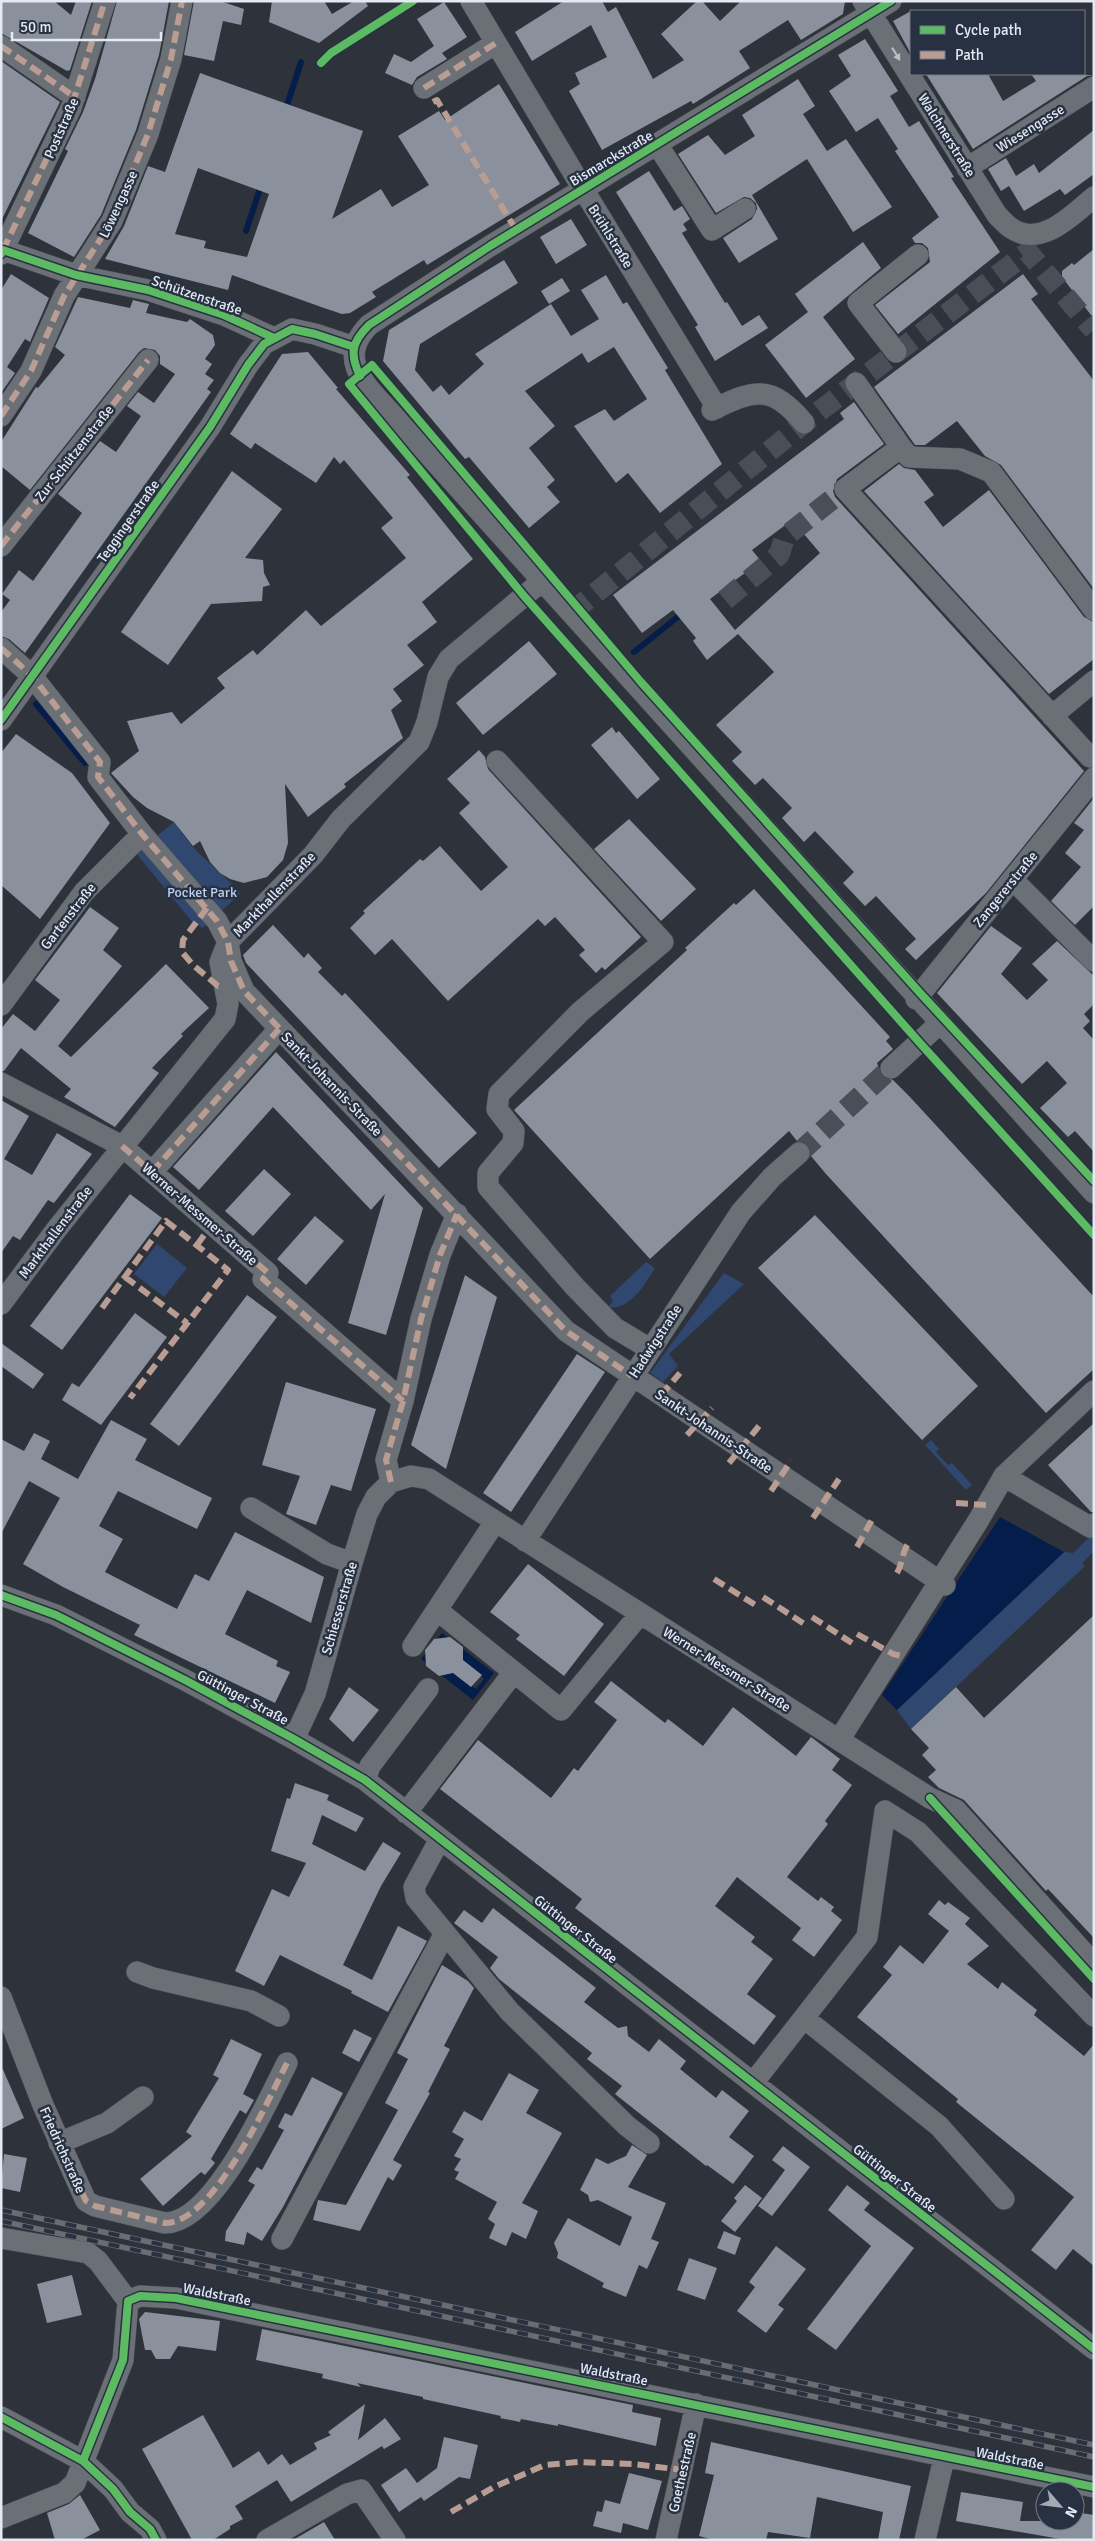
<svg xmlns="http://www.w3.org/2000/svg" width="1095" height="2541" font-family="Signika,sans-serif">
	<rect width="100%" height="100%" fill="#2e323b"/>
	<path fill="#304870" d="M174,822c6,8 12,17 19,25 15,17 34,29 47,47l-37,34 -10,-5 -57,-70z
		M157,1244l30,24 -23,29 -30,-23z
		M646,1262l9,6c-10,16 -25,43 -47,39l5,-6 -3,-5z
		M724,1273l20,11 -75,70 9,12 -15,16 -13,-9z
		M931,1440l8,9 -3,3 12,13 4,-2 20,22 -6,5 -41,-45z
		M1094,1533v18l-12,12 3,3 -174,163 -14,-19 167,-158 9,1z"/>
	<path fill="#051d4a" fill-rule="evenodd" d="M1000,1517l64,35 -167,158 -15,-15z
		M442,1633l52,40 -21,27 -52,-41zM450,1669l31,7 3,3 -8,10z"/>
	<g fill="none" stroke-linecap="round" stroke-linejoin="round">
		<path stroke="#051d4a" stroke-width="6" d="M285,111l16,-49
			M246,231l16,-48
			M634,652l50,-40
			M36,704l49,59"/>
	</g>
	<path fill="#8a919c" fill-rule="evenodd" d="M1,1h53l17,14 5,-14h16l-22,69 -3,1 -66,-38z
		M117,1h52l-10,54 -23,75 -35,85 -27,42 -46,-24 40,-82 -3,-2 18,-37 12,-33z
		M194,1h26l24,8 -3,16 -18,-4 -9,40 -30,-6z
		M272,1h52l8,13 22,-13h11l3,5 -49,37 -50,-21z
		M564,1h38l6,11 8,-5 37,72 31,-19 -23,-26 36,-33h5l18,20 21,-20h104l-2,13 -42,26 -13,-20 -49,31 11,17 -57,36 -2,-3 -89,49 -33,-59 11,-7 -5,-11 32,-16 -16,-32 -59,36 -17,-29z
		M444,2l23,35 -25,16 5,6 -30,18 -5,8 -27,-12 9,-19 17,8 23,-16 -17,-27z
		M911,11v43l-18,-33z
		M865,39l33,52 -8,5 19,31 10,-6 35,56 -3,1 49,74 -102,82 -23,-29 55,-43 -2,-14 -6,-5h-7l-3,-5 27,-21 -44,-66 3,-2 -20,-31 -22,14 -27,-41 22,-15 -13,-21z
		M1,61l59,41 -59,119z
		M200,73l163,58 -31,88 49,-30 11,18 37,-22 -31,-49 41,-25 6,9 54,-36 61,100 -133,81 -3,-5 -52,32 4,5 -26,16 -8,1 -18,-6 -92,-33 -4,15 -123,-31 19,-33 24,-60 17,6zM198,168l71,26 -22,63 -43,-9 2,-7 -31,-7z
		M926,74h62l15,27 33,-20 -5,-7 63,1 -7,1 -114,73z
		M798,79l17,27 -12,8 24,37 19,-12 46,68 -39,25 -46,-73 -55,36 26,44 -39,24 -16,-25 29,-19 5,-10 -1,-6 -6,-5 -6,-1 -28,16 -38,-59 30,-19 17,20 30,-19 -13,-21z
		M1094,130v44l-29,21 -5,-6 -36,22 -15,-25 -8,5 -13,-22 18,-11 10,18 18,-12 5,9z
		M649,171l25,40 8,-5 8,13 -7,5 4,6 -5,3 43,70 2,-1 15,24 17,-11 9,13 -53,33 -20,-34 3,-2 -82,-133z
		M571,219l16,26 -31,19 -16,-27z
		M863,242l18,26 -58,49 32,42 -49,39 -41,-53 43,-33 -13,-18z
		M1094,249v70l-32,-42v-6l10,-8 2,2z
		M504,260l14,23 -98,61 -5,26 18,22 8,-7 8,10 35,-31 -9,-10 76,-50 20,32 28,-17 -18,-29 25,-15 17,29 4,-2 41,66 -3,2 57,94 -62,49 -32,-40 -12,10 -42,-57 31,-17 9,12 33,-22 -33,-52 -26,16 -6,-10 -57,38 30,35 -26,22 26,32 -8,7 13,15 -31,26 -60,-71 -4,2 -82,-98 6,-31z
		M11,274l38,24 -19,44 -5,-3 -18,28 8,6 -14,20v-103z
		M1023,274l15,20 -7,5 63,82v208l-93,-124 -16,-9 -28,-35 -32,24h-10l-41,-58z
		M562,278l8,13 -21,13 -8,-13z
		M78,297l52,11 3,-8 16,4 -3,9 41,9 3,-3 23,16 2,10 -10,14 7,5 -7,10 9,6 -7,9 4,3 -186,261 -16,-14 -8,-3v-24l9,-12 -8,-6 17,-24 14,11 49,-68 -24,-19 42,-53 16,11 25,-36 -14,-10 11,-14 16,11 21,-29 -15,-10v-8l-5,-6 -11,-2 -5,4 -109,138 -29,-24v-24l35,-55 2,1 27,-33 -10,-8z
		M308,352l30,36 -2,1 74,86 -3,2 66,82 -51,43 15,20 -30,23 17,20 -31,24 9,12 -11,9 12,28 -59,46 2,3 -38,30 -23,-33 3,59 -5,17 -16,17 -23,6 -14,-4 -10,-6 -10,-11 -10,-21 -7,5 -19,-24 -27,-14 -14,-11 -22,-24 28,-22 -12,-30 45,-9 9,12 44,-36 -8,-10 36,-28 4,5 49,-45 15,16 85,-68 -25,-30 12,-10 -49,-58 -4,4 -6,-7 -18,26 -61,-40 -4,6 -21,-15 52,-80z
		M854,402l30,42 -47,35 -4,12 2,6 249,274 -98,122 -70,67 -11,-11 11,-10 -40,-43 -11,10 -22,-23 11,-11 -39,-41 -11,11 -22,-24 10,-10 -29,-30 -8,7 -23,-24 10,-9 -26,-27 58,-53 -36,-38 -31,26 -14,-19 3,-3 -23,-28 -31,23 -29,-38 231,-176 -4,-6zM792,520l28,33 -85,77 -25,-31 51,-38 -9,-11z
		M899,464l5,4 11,2 19,25 -10,7 19,25 46,-37 95,127 10,5v37l-45,35 -185,-203z
		M232,471l50,38 -37,49 18,2 1,13 6,12 -7,2 -1,14 -51,3 -43,61 -47,-33z
		M529,641l28,33 -74,61 -27,-32z
		M612,727l4,6 3,-2 41,48 -23,20 -46,-54z
		M16,734l56,39 38,50 -70,96 -39,-34v-132z
		M479,750l6,7 3,12 153,168 -36,33 -3,-3 -6,6 -17,-18 6,-5 -30,-33 -10,9 -7,-7 -90,82 -56,-62 -17,16 -25,-27 15,-15 -2,-2 57,-52 3,2 17,-15 41,45 27,-24 -49,-54 11,-10 -23,-24z
		M1094,798v108l-19,19 -24,-24 30,-34 -16,-14 19,-23 -10,-7z
		M629,819l67,70 -35,32 -67,-72z
		M754,889l136,148 -4,4 7,8 -16,14 5,13 11,4 17,17 184,200v72l-48,44 -220,-239 -15,-18 -3,-12 -11,-3 -8,-10 -139,128 -136,-149 173,-160 -2,-2 49,-45 2,2z
		M90,907l29,21 -16,22 19,16 -64,80 13,11 95,-93 43,44 -28,26 2,2 -31,32 7,5 -44,54 -51,-30 7,-8 -50,-41 -17,23h-3v-42l12,-15 22,17 25,-31 -25,-20z
		M273,925l31,33 4,-5 14,15 -4,4 24,24 3,-3 132,140 -38,35 -193,-205 -3,-8z
		M991,926l31,22 -21,26 26,26 21,-20 -16,-16 25,-23 37,35v28l-10,10 6,7 -7,7 11,12v112l-19,-21 -7,6 -28,-29 27,-25 -20,-22 -25,23 -85,-91z
		M276,1052l147,156 -37,127 -38,-12 37,-129 -14,16 -98,-103 -74,83 -26,-23z
		M1,1100l28,16 -25,43 28,16 25,-42 35,21 -38,49 -6,-3 -28,40 -7,-4 -12,17z
		M264,1169l27,25 -38,42 -28,-25z
		M130,1194l32,24 -100,132 -32,-24z
		M815,1215l163,171 -56,54 -164,-172z
		M315,1216l29,25 -38,44 -29,-26z
		M465,1275l32,22 -51,172 -35,-24z
		M247,1295l30,22 -98,129 -29,-22z
		M135,1313l32,24 -66,88 -39,-25 10,-17 7,4z
		M1,1343l43,31 -11,15 -32,-23z
		M577,1354l28,18 -94,140 -28,-19z
		M286,1382l90,27 -25,82 -20,-6 -15,40 -30,-11 14,-38 -38,-11z
		M111,1420l36,19 -12,21 77,38 -15,31 -79,-38 -19,35 24,13 -18,33 72,37 18,-35 14,7 26,-49 89,45 -13,46 -64,-33 -22,44 53,27 -2,5 14,6 -15,31 -141,-68 6,-10 -77,-38 -40,-23 37,-66 -31,-17 -28,53v-95l23,12 10,-18 16,8 -9,18 37,20z
		M1094,1423v89h-3l-43,-47z
		M528,1564l76,60 -40,52 -48,-37 4,-4 -30,-23z
		M1094,1615v323l-46,-49 -2,2 -82,-91 -25,-12 -11,-11 8,-7 -14,-15 7,-7 -18,-19 45,-42 28,31z
		M450,1637l13,10v13l19,15 -11,12 -18,-14 -14,3 -13,-10 -1,-16 9,-11z
		M611,1681l54,42 3,-4 35,27 30,-39 63,49 15,-19 29,22 -8,11 20,15 -27,36 3,3 -41,53 31,24 3,-4 13,10 -3,4 11,9 -28,37 -22,-17 9,-12 -64,-51 -22,29 40,31 -4,5 22,17 -26,35 29,22 -22,29 -179,-137 7,-9 -142,-110 38,-49 73,58 23,-30 4,3 39,-51 -23,-18z
		M349,1687l30,23 -26,32 -24,-23z
		M295,1783l34,12 -2,5 37,18 -8,14 -34,-17 -10,29 53,27 18,-29 18,11 -20,33 -38,79 29,15 26,-54 29,15 -39,71 -37,-19 1,-2 -72,-36 -16,31 -29,-15 37,-82 17,8 17,-34 -35,-12 16,-53 3,1z
		M939,1900l6,5 3,-3 22,16 -5,6 24,22 -22,18 31,25 4,-7 35,28 -3,5 50,41 10,-12v222l-21,-17 -17,21 -25,-20 43,-53 -118,-95 2,-3 -101,-82 35,-42 -9,-8 17,-22 23,19 26,-33 -21,-17z
		M493,1908l103,80 -12,14 34,26 9,-2 1,10 21,16 10,-13 27,22 -6,8 36,29 6,-8 27,21 -20,26 25,19 -21,28 -26,-19 -1,1 -91,-72 7,-8 -35,-27 5,-6 -93,-74 -9,-11 8,-11 -44,-34 10,-13 18,13z
		M442,1965l26,16 6,7 -30,58 6,3 -22,43 2,1 -37,67 9,5 -9,16 -5,-4 -28,54 -47,-11 5,-20 28,5 52,-95 -13,-7 23,-44 -11,-6z
		M354,2029l18,9 -13,24 -17,-9z
		M231,2039l31,15 -19,40 11,6 -8,14 -6,-4 -29,49 4,4 -10,12 -4,-3 -38,34 -23,-27 52,-43 -6,-4 33,-54 -6,-3z
		M1,2065l23,53 -23,11z
		M509,2073l30,17 -13,23 36,20 -40,70 16,8 -12,28 -14,-7 -6,14 -17,-8 6,-14 -7,-5 9,-17 -42,-23 4,-7 -5,-2 7,-11 -7,-3 10,-17 -12,-7 12,-21 18,10z
		M312,2077l31,16 -60,114 -21,34 -15,-9 -3,13 -19,-4 1,-10 29,-46 -7,-4 9,-14 5,3 22,-40 -6,-3 7,-14 7,3z
		M632,2145l15,10 -19,32 38,16 -15,36 8,3 -12,27 -8,-4 -13,32 -24,-10 2,-4 -47,-25 1,-5 -4,-10 14,-25 52,28 12,-29 -34,-17 -8,2 -2,-7 -8,-5 16,-32 12,6 18,-8z
		M783,2146l27,21 -38,49 -14,-10 27,-36 -13,-10z
		M4,2154l23,4 -7,34 -19,-4z
		M745,2185l17,13 -27,34 -14,-11 16,-20 -3,-3z
		M847,2185l23,18 -6,7 50,38 -78,102 -29,-21 64,-83 -43,-36z
		M724,2231l17,7 -6,17 -18,-7z
		M776,2246l30,23 -28,36 6,4 -18,24 -29,-22 18,-24 -6,-5z
		M689,2258l28,10 -12,32 -28,-10z
		M72,2275l10,40 -35,8 -10,-39z
		M145,2312l75,9 -4,30 -38,-5 -8,13h-14l-5,-9h-6l-6,-31z
		M262,2329l371,76 -1,7 29,6 -5,28 -98,-22v2l-37,-7 -1,3 -20,-4 1,-2 -78,-17v-2l-66,-14 4,4 -39,-9 1,-4 -67,-14z
		M365,2404l-7,36 27,-22 16,21 -17,10 -2,-3 -91,56 -14,-22 -42,26 8,13 -13,7v3l-17,11h-21l-50,-91 61,-34 30,53 26,-17 9,14 14,-11 8,11 27,-16 -3,-6 17,-8 -3,-3z
		M444,2437l34,8 -8,34 -11,-2 -35,24 -3,-4 -22,15 -18,-27 25,-17 11,15 20,-15z
		M711,2442l200,44 -12,54h-21l5,-28 -66,-15 -7,41 -42,-6 -2,8h-52l-15,-4 15,-61 -9,-2z
		M629,2473l33,8 -14,49 -25,-7 -2,10 -28,-7 4,-15 5,1 3,-12 15,4z
		M961,2492l62,10 -3,19h55v-9l19,3v25h-28l-110,-19z
		M80,2495l20,35 -19,10h-26l-8,-27 22,-9z
		M324,2522l11,18h-42z"/>
	<g fill="none" stroke-linecap="round" stroke-linejoin="round">
		<path stroke="#494e57" stroke-width="21" stroke-dasharray="21 11" stroke-linecap="butt" d="M725,600l54,-45 6,-18 60,-48
			M571,613l233,-190 224,-171 66,78
			M799,1153l92,-85"/>
		<g stroke="#4d5058" stroke-width="22">
			<path id="minor" d="M471,1l112,188 134,219
				M863,1l134,214c4,4 9,10 14,13 30,21 62,-14 83,-31
				M891,1l-401,245 -121,79c-37,38 4,66 30,97l695,771
				M1,46l74,51
				M424,88l72,-45
				M657,144l55,86 33,-21
				M967,168l127,-81
				M3,250l68,-142 34,-107
				M1,254l2,-4 73,25 72,15 76,25 50,23
				M896,352l-38,-49 60,-48
				M856,383l45,64 -56,42 245,268 4,-3
				M712,410c43,-21 59,-26 92,13
				M1,416l30,-45 33,-75 48,-75 36,-87 23,-75 11,-58
				M901,447l8,10 51,2 31,13 103,138
				M1,546l147,-186
				M1,648l31,28 68,86 -2,15 44,57 75,87 11,21 3,19 13,30 322,340 379,254
				M1052,716l42,-35
				M1,720l209,-293 38,-62 16,-21 28,-15 23,5 39,13
				M497,761l166,181 -83,70 -81,82 -2,15 17,22 -1,12 -25,30v14l87,100 40,41 35,21
				M1013,880l81,81
				M916,999l178,-221
				M1,1005l83,-113 58,-58
				M891,1068l48,-44
				M1,1083l121,63 146,127 -5,6 140,122
				M152,1172l127,-143
				M1,1304l55,-74 169,-211 3,-15 -8,-42 8,-20 85,-87 28,-36 78,-77 8,-20 11,-45 11,-18 93,-78
				M1004,1476l86,51 4,-3
				M391,1482l-5,-22 17,-59 18,-82 19,-64 17,-41
				M251,1508l76,46 25,9
				M525,1541l216,-329 31,-35 27,-24
				M1,1595l55,20 129,65 109,59 71,41 729,569
				M437,1610l124,100 79,-96
				M413,1646l82,-124
				M294,1739l21,-45 37,-131 15,-49 9,-17 15,-15 20,-6 18,3 501,319 26,12 138,154
				M839,1740l139,-219 26,-45 90,-85
				M365,1780l5,-14 58,-77
				M406,1813l108,-141
				M440,1839l-26,48 2,11 94,114 117,114 22,17
				M137,1972l16,6 98,23 28,15
				M1,1997l42,108 43,96 9,5 70,17c49,0 102,-121 122,-160
				M804,2018l135,108 65,73
				M753,2083l114,-146 18,-126 33,21 176,184
				M59,2143l48,-20 36,-26
				M1,2238l87,15 10,8 30,40 -5,59 -48,123 -11,10 -63,25
				M282,2239l163,-306
				M128,2301l12,-5 36,2 918,189
				M1,2417l82,44 30,28 17,23 20,17 6,11
				M267,2540l80,-46 14,-4 34,50
				M666,2540l30,-136
				M925,2540l19,-82"/>
		</g>
		<use href="#minor" stroke="#6b6f76" stroke-width="21"/>
		<g stroke="#696c72" stroke-width="5.5">
			<path id="rail" d="M1,2210l1093,235
				M1,2221l1093,236"/>
		</g>
		<use href="#rail" stroke="#283141" stroke-width="4" stroke-dasharray="11" stroke-linecap="butt"/>
		<path stroke="#b99d93" stroke-width="6" stroke-dasharray="12 6" stroke-linecap="butt" d="M1,46l74,51
			M424,88l72,-45
			M433,102l4,-2 79,130
			M3,250l68,-142 34,-107
			M1,416l30,-45 33,-75 48,-75 36,-87 23,-75 11,-58
			M1,546l147,-186
			M1,648l31,28 68,86 -2,15 44,57 75,87 11,21 3,19 13,30 322,340 66,45
			M207,908l-24,32 -1,12 11,13 25,21h5
			M122,1146l146,127 -5,6 140,122
			M152,1172l127,-143
			M197,1245l15,-21
			M125,1277l62,46
			M102,1308l64,-87 62,49 -98,128
			M661,1395l19,-22
			M687,1435l25,-27
			M729,1463l30,-37
			M391,1482l-5,-22 17,-59 18,-82 19,-64 17,-41
			M771,1491l20,-30
			M956,1503l31,2
			M813,1518l26,-39
			M857,1547l17,-31
			M897,1573c6,-10 5,-21 11,-29
			M714,1579l43,27
			M763,1597l43,28
			M812,1617l40,26
			M857,1634l36,20 8,2
			M59,2143l27,58 9,5 70,17c49,0 102,-121 122,-160
			M451,2512l43,-25 51,-22 33,-3 55,2 50,6"/>
		<g stroke="#283141" stroke-width="11">
			<path id="cycleway" d="M321,63l10,-10 82,-52
				M1,254l2,-4 73,25 72,15 76,25 50,23
				M360,376c-11,-23 -8,-34 9,-51l121,-79 401,-245
				M1,720l209,-293 38,-62 16,-21 28,-15 23,5 39,13
				M1094,1181l-173,-187 -281,-313 -268,-316 -23,19 175,212 395,446 175,193
				M1,1595l55,20 129,65 109,59 71,41 729,569
				M930,1798l164,181
				M1,2417l82,44 30,28 17,23 20,17 6,11
				M83,2461l40,-101 5,-59 12,-5 36,2 918,189"/>
		</g>
		<use href="#cycleway" stroke="#5cba63" stroke-width="8"/>
	</g>
	<defs><path id="oneway-solid" d="M-6-.8H1V-3.2L6.5 0L1 3.2V.8H-6Z" transform="scale(1.25)"/></defs>
	<use fill="#babfc8" href="#oneway-solid" transform="translate(896 54) rotate(58)"/>
	<g text-anchor="middle" stroke-width="5" stroke-linejoin="round" paint-order="stroke">
		<g font-size="14" fill="#e4eaf4" stroke="#283141">
			<text transform="translate(61 128) rotate(-66)" y="5">Poststraße</text>
			<text transform="translate(1030 128) rotate(-32)" y="5">Wiesengasse</text>
			<text transform="translate(947 135) rotate(58)" y="5">Walchnerstraße</text>
			<text transform="translate(611 158) rotate(-31)" y="5">Bismarckstraße</text>
			<text transform="translate(118 204) rotate(-65)" y="5">Löwengasse</text>
			<text transform="translate(611 236) rotate(58)" y="5">Brühlstraße</text>
			<text transform="translate(197 295) rotate(19)" y="5">Schützenstraße</text>
			<text transform="translate(74 453) rotate(-52)" y="5">Zur Schützenstraße</text>
			<text transform="translate(128 521) rotate(-55)" y="5">Teggingerstraße</text>
			<text transform="translate(1005 889) rotate(-51)" y="5">Zangererstraße</text>
			<text transform="translate(274 894) rotate(-46)" y="5">Markthallenstraße</text>
			<text transform="translate(68 916) rotate(-52)" y="5">Gartenstraße</text>
			<text transform="translate(332 1084) rotate(46)" y="5">Sankt-Johannis-Straße</text>
			<text transform="translate(200 1214) rotate(41)" y="5">Werner-Messmer-Straße</text>
			<text transform="translate(55 1232) rotate(-53)" y="5">Markthallenstraße</text>
			<text transform="translate(655 1341) rotate(-57)" y="5">Hadwigstraße</text>
			<text transform="translate(714 1431) rotate(34)" y="5">Sankt-Johannis-Straße</text>
			<text transform="translate(339 1608) rotate(-74)" y="5">Schiesserstraße</text>
			<text transform="translate(727 1669) rotate(32)" y="5">Werner-Messmer-Straße</text>
			<text transform="translate(243 1697) rotate(28)" y="5">Güttinger Straße</text>
			<text transform="translate(576 1929) rotate(38)" y="5">Güttinger Straße</text>
			<text transform="translate(63 2150) rotate(66)" y="5">Friedrichstraße</text>
			<text transform="translate(895 2178) rotate(38)" y="5">Güttinger Straße</text>
			<text transform="translate(217 2294) rotate(11)" y="5">Waldstraße</text>
			<text transform="translate(614 2374) rotate(11)" y="5">Waldstraße</text>
			<text transform="translate(1010 2458) rotate(11)" y="5">Waldstraße</text>
			<text transform="translate(682 2472) rotate(-77)" y="5">Goethestraße</text>
		</g>
		<g font-size="14" fill="#bcd0f1" stroke="#283141">
			<text x="202" y="897">Pocket Park</text>
		</g>
	</g>
	<rect width="1095" height="2541" fill="none" stroke="#e4eaf4" stroke-width="5"/>
	<rect x="910" y="10" width="175" height="65" fill="#283141" stroke="#737b89"/>
	<rect x="920" y="26" width="25" height="8" fill="#5cba63" stroke="#737b89"/>
	<text x="955" y="35" font-size="15" fill="#e4eaf4">Cycle path</text>
	<rect x="920" y="51" width="25" height="8" fill="#b99d93" stroke="#737b89"/>
	<text x="955" y="60" font-size="15" fill="#e4eaf4">Path</text>
	<g transform="translate(1060 2506) rotate(118)"><circle r="24" fill="#283141" stroke="#737b89"/>
	<path d="M0-4L9 19L0 12L-9 19Z" fill="#a4aab3"/>
	<text y="-8" font-size="14" font-weight="bold" text-anchor="middle" fill="#e4eaf4">N</text>
	</g>
	<path d="M12 32v8h149v-8" fill="none" stroke="#e4eaf4" stroke-width="2.5"/>
	<text x="20" y="32" font-size="15" fill="#e4eaf4" stroke="#283141" stroke-width="4" paint-order="stroke">50 m</text>
</svg>
